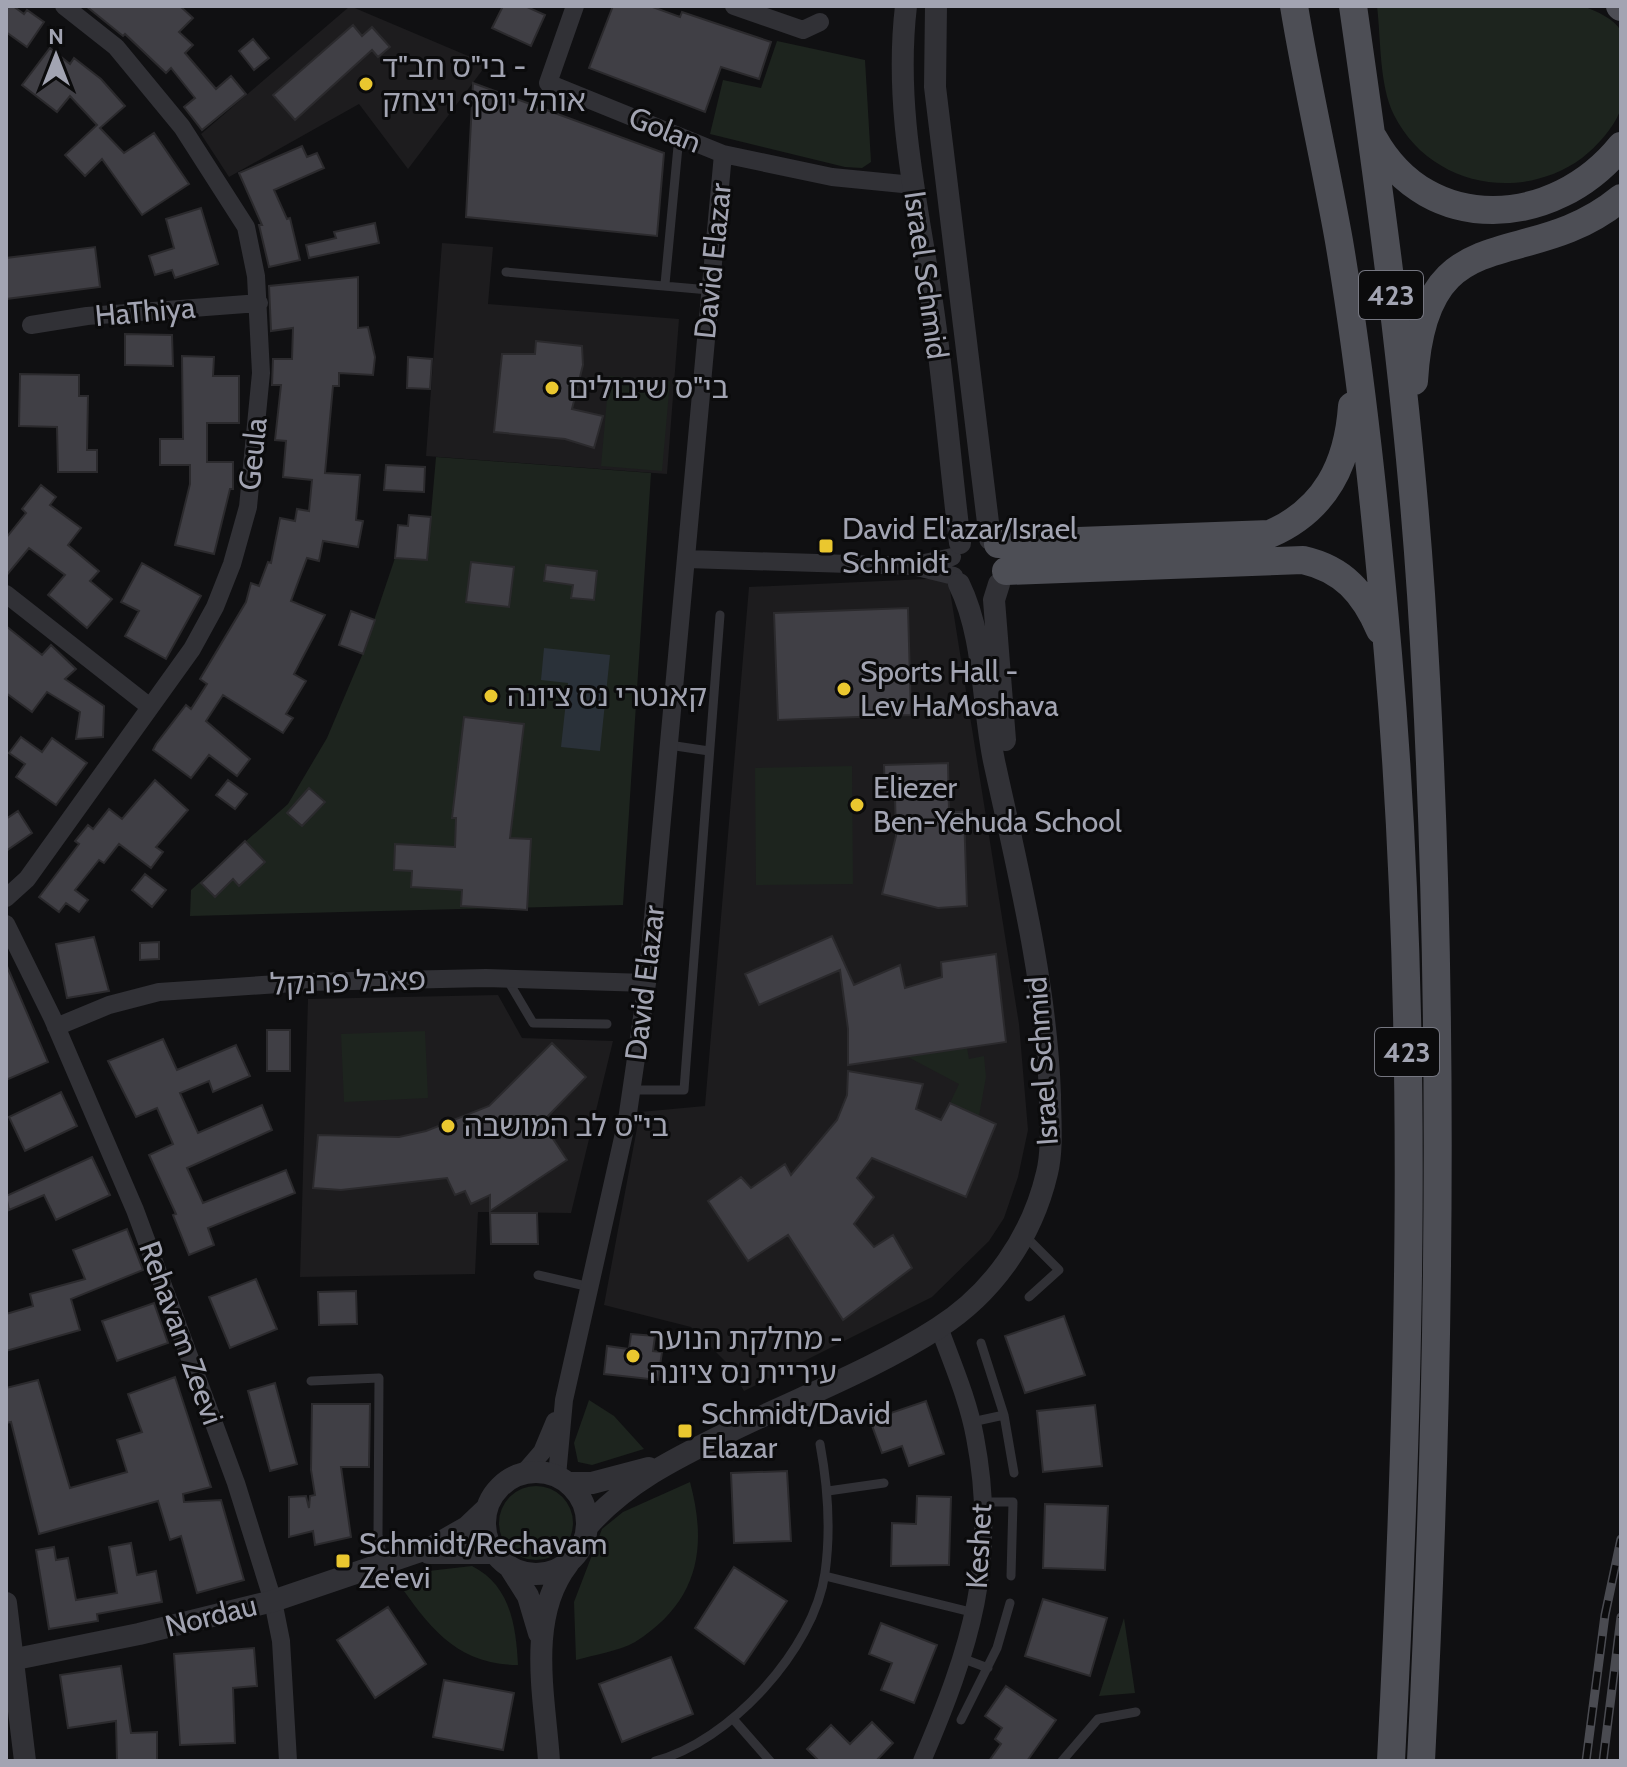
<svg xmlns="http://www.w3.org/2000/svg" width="1627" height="1767" font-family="Cabin,'Noto Sans Hebrew',sans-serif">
	<rect width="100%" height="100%" fill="#101012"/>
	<path fill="#1d1c1e" d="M350,6l137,58 -79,105 -49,-65 -130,73 -28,-43z
		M442,243l51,4 -5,57 191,15 -12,155 -241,-18z
		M948,578l71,446 9,106 -10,47 -14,41 -15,23 -57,56 -188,94 -15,-26 -38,-38 -87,-22 36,-193 65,-6 44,-519z
		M498,995l24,43 91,3 -42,172 -93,-1 -3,62 -175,3 8,-278z"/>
	<path fill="#1d241e" d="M1377,6h206c14,6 31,12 38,25 0,24 6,58 -1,80 -7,18 -23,35 -38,47 -63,46 -153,27 -188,-43 -15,-30 -13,-76 -17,-109z
		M777,41l88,19 6,102 -9,6 -17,-1 -135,-33 13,-54 38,8z
		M609,376l61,5 -8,90 -61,-5z
		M436,457l215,16 -28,432 -433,11 1,-26 97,-86 39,-66 36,-85 32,-95 32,2z
		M852,766l1,118 -97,1 -1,-117z
		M425,1031l3,67 -84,4 -3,-68z
		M967,1048l2,11 15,-3 2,21 -7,39 -29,-13 9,-19 -51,-27z
		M589,1400l25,16 30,33 -52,16 -14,-3 -4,-19z
		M690,1482c18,67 8,120 -55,160 -16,9 -41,13 -59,18l-2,-58 28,-73 21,-17z
		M499 1523a37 37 0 1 1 74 0a37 37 0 1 1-74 0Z
		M472,1566c38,19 44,59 46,99 -61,0 -89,-38 -121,-84l23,-9z
		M1124,1618l11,75 -36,3z"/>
	<path fill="#2a3139" d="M544,648l66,7 -10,96 -39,-4 7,-64 -27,-3z"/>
	<path fill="#403f45" stroke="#2b2a2d" stroke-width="2" d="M6,6h7l11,8 3,-4 17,12 -17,25 -21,-15z
		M86,6h94l13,12 -14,14 14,13 -8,8 31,36 15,-13 15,18 -44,36 -18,-23 11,-9 -24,-30 -5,5 -41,-39 -2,2z
		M503,6h22l20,9 -14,31 -39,-18z
		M613,6h37l30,11 2,-5 89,30 -12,37 -38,-12 -16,45 -116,-44z
		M353,25l9,11 10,-9 18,20 -12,10 -6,-7 -77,70 -22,-25z
		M253,39l16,19 -15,12 -15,-19z
		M50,48l20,16 4,-6 27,21 24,27 -25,22 24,25 30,-20 35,51 -47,31 -40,-56 -17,17 -20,-21 32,-30 -27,-29 -13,16 -35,-27z
		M473,83l191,70 -7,83 -191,-19z
		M302,146l5,11 10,-4 7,15 -50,22 13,29 3,-1 10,42 -31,7 -10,-42h3l-23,-52z
		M201,208l17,56 -43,14 -3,-8 -17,5 -6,-19 25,-8 -8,-29z
		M375,223l4,20 -70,15 -3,-13 30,-7 -2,-6z
		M95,247l5,40 -94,12v-41z
		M358,277v51l10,-1 7,30 -2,18 -34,-2v13h-6l-8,87 35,2 -4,45 7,1 -5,26 -35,-6 -4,20 -12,-3 -16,43 34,14 -31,59 12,7 -20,33 7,4 -10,15 -60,-38 -17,26 44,38 -13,17 -28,-21 -18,23 -38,-28 3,-6 30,-39 5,4 16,-25 -7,-5 46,-77 5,-19 8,3 9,-24 3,1 9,-45 15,3 2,-12 12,2 3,-31 -29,-3 3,-36 -11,-1 6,-55h-9l1,-26h19l1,-31 -22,3 -2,-45z
		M125,334l47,1 1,31 -48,-1z
		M536,341l46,5 1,19 -11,44 31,7 -9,32 -29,-9 -71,-7 8,-78h33z
		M182,356l32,1 -1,19h26v47h-32v39h26v27h-3l-16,65 -39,-9 15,-61v-19h-30v-26h23z
		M408,357l24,2 -2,30 -23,-1z
		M20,374l59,1v21h9l-1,54h10v22h-39l-1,-45 -38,-1z
		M386,465l39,2 -1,25 -40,-2z
		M41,485l15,12 -6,8 31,23 -13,17 31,26 -9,10 22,18 -25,29 -39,-33 17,-20 -36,-27 -23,28v-38l20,-25 -4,-4z
		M409,515l22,2 -4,43 -32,-2 3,-33 10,1z
		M471,562l43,5 -5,40 -43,-5z
		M142,563l59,33 -35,63 -41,-23 14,-25 -18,-9z
		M546,565l51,6 -3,29 -23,-2 2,-13 -29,-4z
		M908,608l3,107 -133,5 -4,-107z
		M351,611l24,9 -12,34 -24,-9z
		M6,626l36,29 9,-10 25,24 -11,10 39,27 -1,31 -27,2 4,-27 -33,-20 -15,20 -26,-19z
		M464,717l60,7 -14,114 21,1 -4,71 -66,-4 1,-16 -51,-3 1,-16 -18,-1 1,-26 60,3 1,-29h-4z
		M21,737l21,15 10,-14 35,25 -31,42 -40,-28 9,-13 -16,-11z
		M948,763l1,49h15l3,94 -29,2 -56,-14 14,-58 -1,-39 -10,1 -1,-33z
		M155,780l33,30 -32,37 7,5 -12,16 -32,-24 -15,19 -5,-3 -24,30 13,10 -9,12 -13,-9 -7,9 -20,-15 40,-53 -4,-3 13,-16 5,4 16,-20 13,10z
		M228,780l19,14 -12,15 -19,-14z
		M309,788l16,14 -23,24 -15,-13z
		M18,811l14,22 -26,18v-32z
		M245,841l20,21 -26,24 -6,-7 -18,18 -14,-14z
		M145,874l21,16 -14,17 -20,-17z
		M832,936l22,49 46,-20 5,23 37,-11 -1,-15 55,-8 10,88 -158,23v-36l-8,-59 -81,35 -14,-31z
		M94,937l15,54 -42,7 -11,-54z
		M159,942v17l-19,1v-17z
		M6,964l42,98 -42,18z
		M267,1030h23v41h-23z
		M163,1039l14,31 59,-25 14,31 -37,16 -4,-11 -29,12 18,40 64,-28 10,25 -85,38 16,35 83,-33 9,23 -87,35 6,17 -25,10 -16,-40 3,-1 -27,-59 24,-11 -16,-36 -21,9 -28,-56z
		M552,1043l34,34 -44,45 25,38 -77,51v-16l-19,9 -6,-13 -10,4 -8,-17 -106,12 -28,-2 5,-53 81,2 27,-6 63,-25z
		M848,1071l75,13 -7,25 25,11 9,-17 46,21 -30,73 -94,-39 -15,20 17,19 -20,27 20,23 19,-12 19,33 -69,52 -55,-85 -40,26 -40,-60 33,-24 10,11 34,-24 6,11 46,-55 10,-25z
		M61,1092l16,34 -52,25 -16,-34z
		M92,1157l18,38 -54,25 -12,-25 -35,15 -3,-14z
		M490,1213h47l1,31h-47z
		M127,1229l16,41 -72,29 9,31 -74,21v-37l27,-8 -3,-12 55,-15 -12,-29z
		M256,1279l21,50 -47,19 -21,-51z
		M356,1291l1,33 -38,1 -1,-33z
		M154,1303l14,40 -51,18 -15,-40z
		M1064,1316l21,59 -60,18 -20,-57z
		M631,1334l24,2 -2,15 9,1 -4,28 -54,-6 3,-28 22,3z
		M175,1377l36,110 -28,7 1,8 37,-2 23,80 -47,13 -16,-57 -11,4 -12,-39 -119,33 -28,-112 -5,1v-35l32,-8 32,108 57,-16 -10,-32 25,-8 -14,-38z
		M275,1383l22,81 -27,7 -22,-80z
		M926,1401l18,53 -35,12 -7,-20 -20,7 -12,-33z
		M312,1404h58l-1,63h-28l10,70 -36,8 -2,-14 -24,6v-40l17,-1 3,12 1,-12 5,-1 -4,-25z
		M1095,1405l7,61 -59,6 -6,-61z
		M787,1471l4,70 -57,2 -3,-70z
		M917,1496l34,1 -2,68 -58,1 1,-43 24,1z
		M1045,1504l63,2 -3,64 -62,-2z
		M131,1543l6,32 19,-4 6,31 -65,12 1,7 -49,8 -13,-79 18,-3 2,13 12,-2 8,42 41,-7 -8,-46z
		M734,1567l53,34 -43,63 -49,-36z
		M1043,1599l64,19 -17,58 -65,-20z
		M388,1607l38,57 -51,34 -38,-58z
		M881,1623l56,22 -23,58 -33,-13 11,-27 -23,-9z
		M254,1648l3,38 -24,2 2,55 -55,2 -6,-91z
		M671,1657l22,57 -71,28 -23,-58z
		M121,1666l10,67 26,-1v29h-40l-1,-40 -48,7 -8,-53z
		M444,1680l70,13 -11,57 -70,-13z
		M1006,1686l50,34 -29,41h-38l12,-17 -6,-5 7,-11 -17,-12z
		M872,1722l21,21 -17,18h-57l-12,-12 24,-24 19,19z"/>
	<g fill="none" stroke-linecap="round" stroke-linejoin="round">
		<path stroke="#313136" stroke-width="9" d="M506,272l203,18
			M665,284l14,-148
			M669,745l40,6
			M507,979l26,44 74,1
			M632,1090h52l36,-475
			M1025,1236l34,34 -30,27
			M538,1275l52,12
			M981,1343l23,72 10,58
			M311,1381l68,-3 -1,157 6,27
			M972,1422l32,-7
			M828,1491l56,-8
			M982,1502h31l-2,74
			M825,1576l150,37
			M964,1659l24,9
			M734,1720l36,41
			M961,1720l36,-72 13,-45
			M655,1761c74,-19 159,-111 170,-188 6,-43 3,-86 -5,-129
			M1062,1761l36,-42 38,-7"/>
		<path stroke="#313136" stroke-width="18" d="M575,6l-27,77 175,71 109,23 81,8
			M734,6l69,24 17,-8
			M31,325l56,-9 172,-13
			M687,559l226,7 41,10
			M920,564l32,-7
			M6,594l144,113
			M6,898l21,-19 165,-230 23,-42 17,-43 16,-57 13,-134 -5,-97 -10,-49 -64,-100 -66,-80 -52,-41
			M6,924l46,93 83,193 101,273 37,118 8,40 7,120
			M56,1027l53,-22 50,-13 149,-10 178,-4 161,5
			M523,1474l19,-22 13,-31
			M557,1476l7,-76 63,-280 20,-137 76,-829
			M922,1761c48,-112 77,-200 53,-324 -7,-38 -23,-74 -36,-110"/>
		<path stroke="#313136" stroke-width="22" d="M906,6c-12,101 11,196 26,296 12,80 18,161 28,241
			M936,6l-1,81 55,452
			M999,584l-5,16 11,140
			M485 1523a51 51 0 1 1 102 0a51 51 0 1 1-102 0Z
			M568,1483h24l57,-15
			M587,1527c38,-44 89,-69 140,-94 69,-34 146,-63 211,-105 55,-35 94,-91 109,-155 6,-25 3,-53 3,-78 -4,-113 -32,-224 -56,-334 -12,-58 -9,-124 -35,-177
			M429,1553h65
			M509,1566l19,30 11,37
			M6,1603l19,158
			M6,1661l133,-27 134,-33 159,-54 35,-20 19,-18
			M549,1761c-4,-63 -23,-143 19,-197"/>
		<path stroke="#4d4e55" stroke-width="28" d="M1294,6c13,79 31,156 45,235 23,136 37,276 49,413 32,368 22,739 3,1107
			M1353,6c28,195 55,392 68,588 25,388 20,779 0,1167
			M1620,6l1,1
			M1374,139c55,98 181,89 247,7
			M1414,381c10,-172 111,-104 207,-183
			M998,544l272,-10c55,-24 78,-69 82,-128
			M1006,571l297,-11c40,9 61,33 77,70"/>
		<g stroke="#4a4b51" stroke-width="9">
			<path id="rail" d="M1586,1761l19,-146 16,-76
				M1603,1761l18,-144"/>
		</g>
		<use href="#rail" stroke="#0b0b0c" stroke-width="6" stroke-dasharray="18" stroke-linecap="butt"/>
	</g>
	<g fill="#eac72f" stroke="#0b0b0c" stroke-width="3">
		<circle cx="366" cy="84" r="8"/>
		<circle cx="552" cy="388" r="8"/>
		<rect x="818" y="538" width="16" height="16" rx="4"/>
		<circle cx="844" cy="689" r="8"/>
		<circle cx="491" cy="696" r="8"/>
		<circle cx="857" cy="805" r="8"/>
		<circle cx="448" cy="1126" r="8"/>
		<circle cx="633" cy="1356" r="8"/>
		<rect x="677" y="1423" width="16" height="16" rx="4"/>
		<rect x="335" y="1553" width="16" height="16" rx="4"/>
	</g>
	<g text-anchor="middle" stroke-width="6" stroke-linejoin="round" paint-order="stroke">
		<g fill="#0b0b0c" stroke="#757680" stroke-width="2">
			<rect x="1359" y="271" width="64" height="48" rx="6"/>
			<rect x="1375" y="1028" width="64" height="48" rx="6"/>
		</g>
		<g font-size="28" font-weight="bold" fill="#a2a4b2">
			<text x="1391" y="305">423</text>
			<text x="1407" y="1062">423</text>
		</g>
		<g font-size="30" fill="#a2a4b2" stroke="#0b0b0c" text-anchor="start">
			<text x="382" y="77">בי"ס חב"ד -<tspan x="382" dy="34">אוהל יוסף ויצחק</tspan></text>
			<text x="568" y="398">בי"ס שיבולים</text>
			<text x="842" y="539">David El'azar/Israel<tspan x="842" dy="34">Schmidt</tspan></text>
			<text x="860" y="682">Sports Hall -<tspan x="860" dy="34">Lev HaMoshava</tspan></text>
			<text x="507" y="706">קאנטרי נס ציונה</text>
			<text x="873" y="798">Eliezer<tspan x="873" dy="34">Ben-Yehuda School</tspan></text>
			<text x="464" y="1136">בי"ס לב המושבה</text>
			<text x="649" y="1349">מחלקת הנוער -<tspan x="649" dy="34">עיריית נס ציונה</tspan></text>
			<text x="701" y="1424">Schmidt/David<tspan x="701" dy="34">Elazar</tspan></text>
			<text x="359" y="1554">Schmidt/Rechavam<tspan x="359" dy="34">Ze'evi</tspan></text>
		</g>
		<g font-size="30" fill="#a2a4b2" stroke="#0b0b0c">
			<text transform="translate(665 130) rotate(22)" y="10">Golan</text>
			<text transform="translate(713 261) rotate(-84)" y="10">David Elazar</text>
			<text transform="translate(926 275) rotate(82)" y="10">Israel Schmid</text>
			<text transform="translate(145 312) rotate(-5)" y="10">HaThiya</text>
			<text transform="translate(253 454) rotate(-84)" y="10">Geula</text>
			<text transform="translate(348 982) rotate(-2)" y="10">פאבל פרנקל</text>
			<text transform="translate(645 983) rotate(-83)" y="10">David Elazar</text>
			<text transform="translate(1042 1061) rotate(-94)" y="10">Israel Schmid</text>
			<text transform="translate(181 1333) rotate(70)" y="10">Rehavam Zeevi</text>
			<text transform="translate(979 1546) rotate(-87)" y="10">Keshet</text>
			<text transform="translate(211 1616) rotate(-14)" y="10">Nordau</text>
		</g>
	</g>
	<rect width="1627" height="1767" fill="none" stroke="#a2a4b2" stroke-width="16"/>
	<g transform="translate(56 56)" stroke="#0b0b0c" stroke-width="6" paint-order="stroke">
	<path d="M0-6L14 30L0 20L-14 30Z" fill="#a2a4b2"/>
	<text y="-12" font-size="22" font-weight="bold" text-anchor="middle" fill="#a2a4b2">N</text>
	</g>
</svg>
